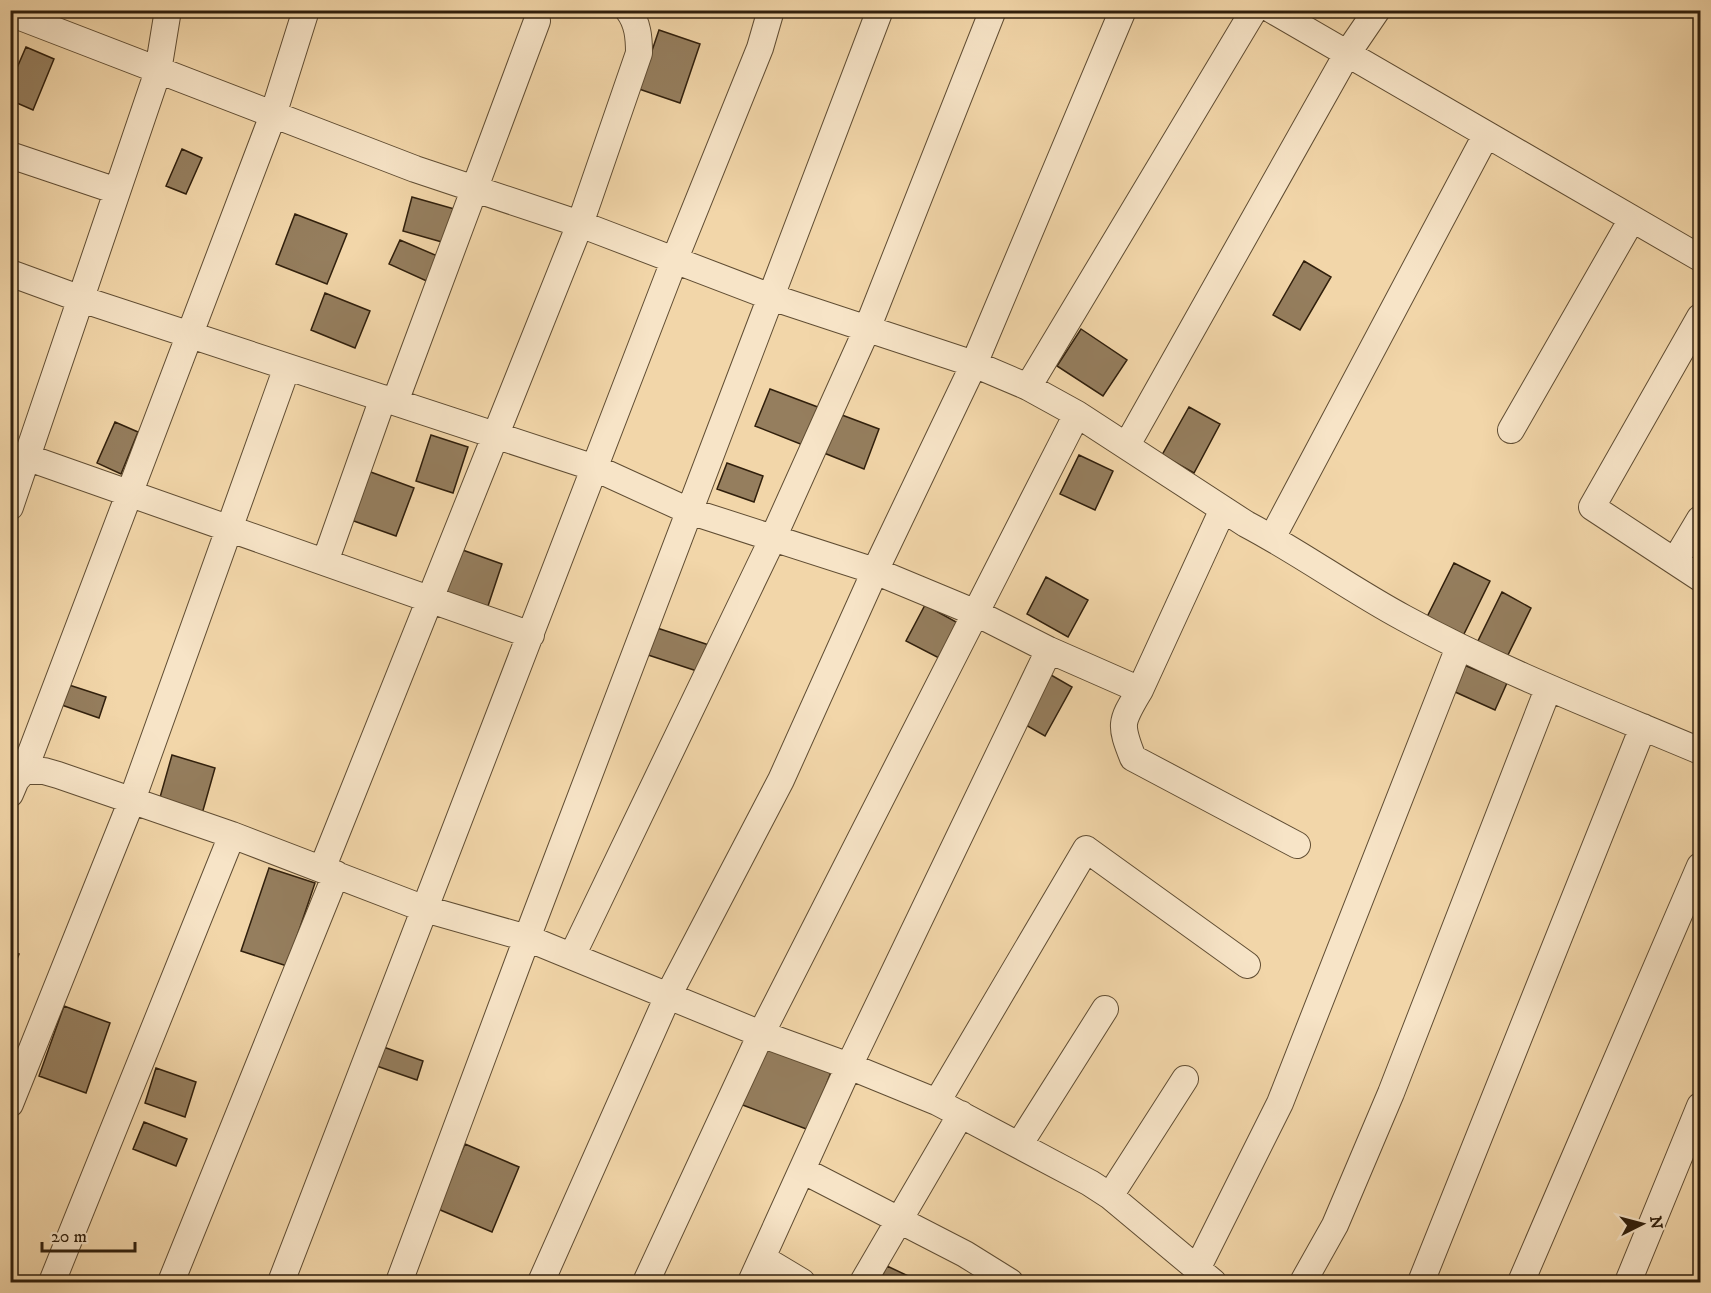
<svg xmlns="http://www.w3.org/2000/svg" width="1711" height="1293" font-family="'IM FELL DW Pica',serif">
	<rect width="100%" height="100%" fill="#f2d6a9"/>
	<filter id="stains"><feTurbulence type="fractalNoise" baseFrequency=".00333" numOctaves="4"/><feColorMatrix values="0 0 0 0 .2 0 0 0 0 .09 0 0 0 0 .02 0 0 0 .5 -.17"/></filter>
	<radialGradient id="worn" r=".72"><stop offset=".6" stop-color="#630" stop-opacity="0"/><stop offset="1" stop-color="#630" stop-opacity=".3"/></radialGradient>
	<path fill="#957e5e" stroke="#301f0c" stroke-width="1.5" d="M659,30l41,14 -20,59 -41,-14z
		M26,47l28,12 -21,51 -23,-10v-16z
		M182,149l20,9 -16,36 -20,-8z
		M412,197l46,13 -9,34 -46,-13z
		M295,214l52,20 -20,50 -51,-20z
		M400,240l42,18 -11,25 -42,-19z
		M1304,261l27,16 -31,53 -27,-15z
		M325,293l45,18 -15,37 -44,-18z
		M1081,329l46,31 -24,36 -46,-30z
		M770,389l53,20 -15,38 -53,-21z
		M1189,407l31,17 -26,49 -32,-18z
		M834,412l45,17 -15,40 -45,-18z
		M115,422l23,10 -17,42 -24,-11z
		M431,435l37,12 -15,46 -37,-12z
		M1079,455l34,16 -18,39 -35,-16z
		M727,463l36,13 -9,26 -37,-13z
		M368,471l46,17 -18,48 -45,-16z
		M457,548l45,16 -15,45 -45,-16z
		M1454,563l36,18 -28,57 -36,-19z
		M1046,577l42,23 -20,37 -41,-23z
		M1502,592l29,16 -26,53 -30,-14z
		M925,605l33,18 -19,35 -33,-17z
		M651,626l61,20 -9,27 -61,-20z
		M1464,665l43,18 -12,27 -42,-19z
		M1044,671l28,16 -27,49 -28,-16z
		M63,683l43,14 -7,21 -43,-15z
		M172,755l43,13 -15,53 -43,-13z
		M269,868l46,15 -28,83 -46,-15z
		M10,951l9,3 -9,24z
		M64,1006l46,17 -24,70 -47,-17z
		M375,1044l48,17 -6,19 -49,-17z
		M762,1046l69,26 -22,58 -69,-26z
		M156,1068l40,14 -11,35 -40,-14z
		M144,1122l43,17 -11,27 -43,-17z
		M465,1144l54,23 -27,65 -54,-23z
		M887,1266l34,16h-42z"/>
	<g fill="none" stroke-linecap="round" stroke-linejoin="round">
		<g stroke="#604d33" stroke-width="28">
			<path id="street" d="M1272,10l428,248
				M10,13l405,156 165,55 191,73 203,67 54,23 49,27 169,110c55,29 104,65 158,94 95,52 196,91 296,133
				M10,155l107,36
				M10,273l71,26 514,169 94,43 186,60 101,42 73,37 91,40
				M1700,317l-108,190 108,71
				M1028,387l226,-377
				M395,402l142,-381
				M1511,430l121,-211
				M1127,445l220,-391 30,-44
				M26,457l505,178
				M10,507l148,-436 10,-61
				M1223,509l-83,181c-19,32 -21,33 -7,68l164,87
				M1272,538l214,-403
				M1675,561l25,-42
				M325,562l58,-164
				M24,771l249,-656 33,-105
				M10,794l6,-14 8,-9h20l14,4 174,60 193,74 102,29 234,96 88,32 88,36 153,81 20,13 103,86
				M322,869l258,-645 59,-171c0,-15 -1,-30 -11,-43
				M572,956l201,-418 94,-209 126,-319
				M937,1102l149,-253 161,116
				M10,1104l122,-304 155,-433
				M1019,1145l86,-136
				M802,1170l163,84 45,28
				M1110,1196l75,-117
				M762,1258l40,24
				M1197,1269l83,-166 179,-456
				M52,1282l180,-447
				M171,1282l165,-408
				M281,1282l393,-1021 86,-213 11,-38
				M399,1282l128,-344 353,-928
				M541,1282l127,-286 113,-216 94,-209 99,-207 149,-354
				M646,1282l115,-248 316,-620
				M751,1282l98,-216 200,-416
				M863,1282l98,-168
				M1303,1282l32,-57 56,-132 157,-404
				M1421,1282l222,-555
				M1521,1282l179,-416
				M1628,1282l72,-176"/>
		</g>
		<use href="#street" stroke="#f7e4c7" stroke-width="26"/>
	</g>
	<rect width="1711" height="1293" fill="none" stroke="#f2d6a9" stroke-width="36"/>
	<rect x="12" y="12" width="1687" height="1269" fill="none" stroke="#301f0c" stroke-width="3"/>
	<rect x="18" y="18" width="1675" height="1257" fill="none" stroke="#301f0c" stroke-width="1.5"/>
	<g transform="translate(1642 1224) rotate(84)" stroke="#f7e4c7" stroke-width="4.5" paint-order="stroke">
	<path d="M0-4.5L10 22L0 15L-10 22Z" fill="#301f0c"/>
	<text y="-9" font-size="16" font-weight="bold" text-anchor="middle" fill="#301f0c">N</text>
	</g>
	<path d="M42 1242v9h93v-9" fill="none" stroke="#301f0c" stroke-width="3"/>
	<text x="51" y="1242" font-size="18" fill="#301f0c" stroke="#f7e4c7" stroke-width="4.5" paint-order="stroke">20 m</text>
	<rect width="100%" height="100%" filter="url(#stains)"/>
	<rect width="100%" height="100%" fill="url(#worn)"/>
</svg>
